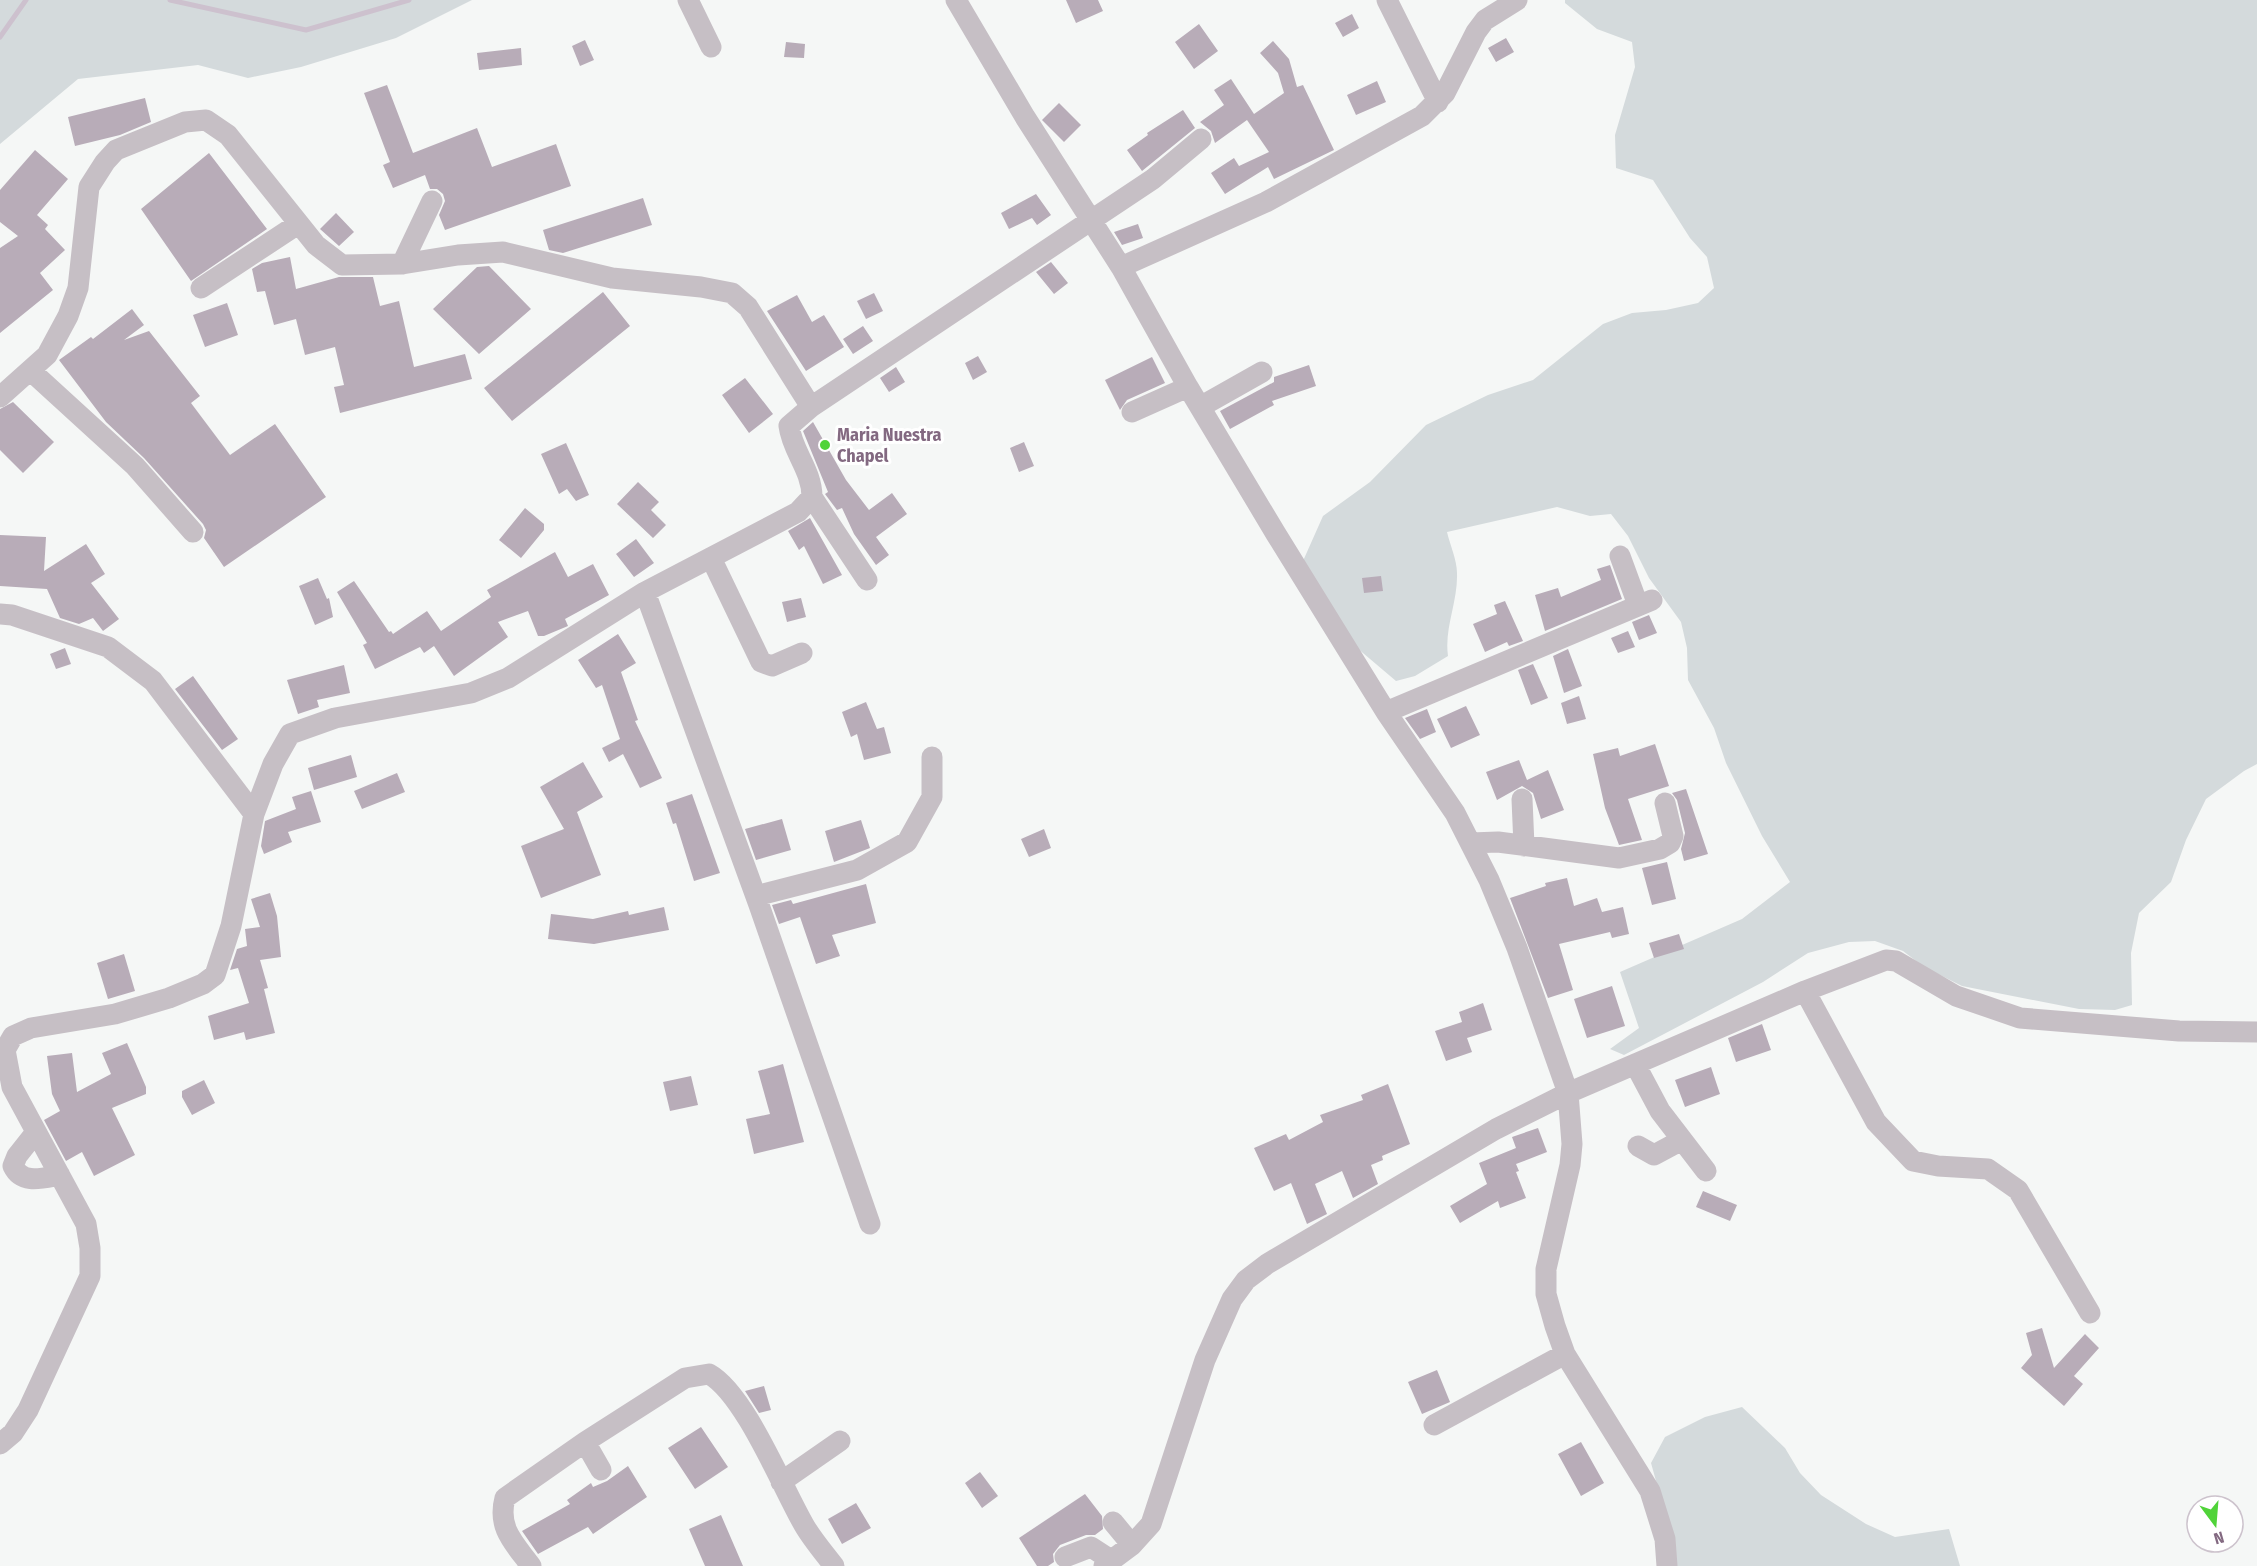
<svg xmlns="http://www.w3.org/2000/svg" width="2257" height="1566" font-family="'Fira Sans Condensed',sans-serif">
	<rect width="100%" height="100%" fill="#f5f7f6"/>
	<path fill="#d4dadc" d="M0,0h472l-76,38 -95,29 -53,11 -50,-13 -120,14 -78,65z
		M1565,0h692v764l-13,7 -38,28 -20,41 -15,42 -32,31 -8,40 1,52 -17,5 -36,-1 -117,-23 -38,-19 -21,-16 -28,-10 -26,1 -41,11 -45,29 -139,73 -14,-6 29,-21 -19,-56 122,-53 48,-37 -28,-46 -36,-73 -12,-35 -26,-48 -1,-32 -6,-26 -32,-44 -21,-42 -17,-22 -21,2 -33,-9 -110,25c3,13 10,28 10,41 1,29 -13,55 -9,83l-33,20 -19,5 -46,-39 -47,-81 20,-45 47,-34 56,-57 62,-30 45,-15 70,-56 29,-11 34,-3 32,-7 16,-15 -7,-31 -17,-19 -37,-58 -37,-12 -1,-33 20,-68 -3,-25 -35,-13 -32,-26z
		M1742,1407l43,41 15,25 21,22 45,29 29,13 54,-8 11,37h-286l-11,-60 -12,-43 14,-26 40,-20z"/>
	<g fill="none" stroke-linecap="round" stroke-linejoin="round">
		<path stroke="#cdc1ce" stroke-width="5" d="M170,0l136,30 103,-30
			M0,37l26,-37"/>
	</g>
	<path fill="#b8acb8" d="M1066,0h32l5,11 -27,12z
		M1352,14l7,14 -16,9 -8,-14z
		M1199,24l19,27 -24,18 -19,-27z
		M1506,38l8,14 -18,10 -8,-14z
		M585,40l9,20 -14,6 -8,-20z
		M1273,41l16,18 8,28 6,-2 31,65 -60,29 -6,-12 -43,27 -14,-21 23,-15 5,8 30,-14 -22,-32 -32,23 -4,-12 -11,-9 24,-17 -10,-15 17,-11 23,35 30,-21 -6,-20 -18,-20z
		M786,42l19,2 -1,14 -20,-1z
		M521,48l1,17 -43,5 -2,-17z
		M1377,81l9,21 -30,13 -9,-20z
		M387,85l26,68 64,-25 15,39 64,-23 15,42 -126,44 -6,-15 6,-14 -2,-7 -6,-5h-7l-5,-14 -32,13 -10,-23 7,-3 -26,-69z
		M145,98l6,24 -31,13 -45,11 -7,-29z
		M1059,103l22,22 -17,17 -22,-22z
		M1183,110l12,18 -53,43 -15,-21 21,-15 -1,-2z
		M35,150l33,29 -31,36 11,10 -3,4 20,21 -25,23 13,17 -53,43v-85l18,-12 -18,-14v-32z
		M209,153l58,76 -76,52 -50,-72z
		M1036,194l15,21 -14,10 -5,-7 -23,11 -8,-16z
		M643,198l9,27 -89,28 -14,-3 -6,-20z
		M336,213l18,19 -15,14 -19,-17z
		M1138,224l5,14 -21,7 -8,-13z
		M290,257l6,32 43,-12h34l7,29 19,-5 15,66 51,-13 7,25 -132,34 -6,-26 10,-2 -9,-38 -30,8 -9,-36 -22,6 -9,-34 -8,1 -5,-23 10,-6z
		M1051,262l17,21 -14,11 -18,-22z
		M489,266l42,43 -52,45 -46,-45 44,-42z
		M603,292l27,34 -118,95 -28,-33z
		M874,293l9,18 -17,8 -9,-18z
		M797,295l15,27 12,-7 20,32 -38,24 -39,-60z
		M227,303l11,32 -33,12 -12,-32z
		M132,309l12,16 -20,15 25,-9 51,65 -9,7 39,52 45,-31 51,73 -102,70 -20,-29 2,-8 -3,-6 -59,-66 -38,-36 -47,-62 32,-23 2,2z
		M863,326l10,15 -20,13 -10,-15z
		M978,356l9,16 -14,8 -8,-17z
		M1152,357l13,26 -38,17 -7,10 -15,-30z
		M1309,365l7,21 -44,15 2,4 -44,24 -10,-18 54,-29v-5z
		M896,367l9,15 -16,10 -9,-14z
		M745,378l28,36 -24,19 -27,-38z
		M13,402l41,40 -31,31 -23,-23v-41z
		M813,422l33,58 23,30 23,-17 15,21 -31,23 13,18 -13,10 -22,-31 -12,-26 -5,2 -12,-16 3,-2 -25,-61z
		M1024,442l10,24 -15,6 -9,-24z
		M566,443l23,52 -13,6 -9,-12 -8,5 -18,-40z
		M638,482l21,20 -8,8 15,15 -13,13 -36,-34z
		M525,508l19,16v6l-23,28 -22,-18z
		M810,518l32,57 -19,9 -19,-38 -5,4 -11,-19z
		M0,535l46,2 -2,34 42,-27 19,30 -14,9 28,36 -16,12 -10,-13 -14,6 -19,-6 -13,-29 -47,-3z
		M636,539l18,24 -20,14 -18,-23z
		M555,552l13,25 25,-13 16,31 -44,24 3,7 -24,10h-6l-10,-25 -30,11 10,15 -54,39 -20,-30 -10,7 -4,-6 -45,22 -12,-24 4,-2 -30,-51 17,-11 35,51 2,-1 2,3 34,-23 14,20 50,-34 -4,-7z
		M1610,565l12,34 -77,32 -10,-36 23,-7 3,9 40,-17 -4,-11z
		M1381,576l2,15 -19,2 -2,-15z
		M318,578l9,21 2,-1 4,19 -18,8 -16,-39z
		M801,598l5,19 -19,5 -5,-20z
		M1505,601l18,40 -14,5 -2,-4 -22,10 -12,-28 24,-10 -3,-9z
		M1649,615l8,18 -18,7 -7,-18z
		M1628,631l7,16 -17,6 -7,-15z
		M618,634l18,29 -15,9 17,48 -3,1 27,57 -22,10 -17,-34 -14,8 -7,-14 18,-9 -18,-54 -6,3 -18,-28z
		M65,648l6,16 -15,5 -6,-15z
		M1568,649l14,37 -18,7 -11,-37z
		M1533,664l15,34 -17,7 -13,-35z
		M344,665l6,28 -33,7 2,7 -21,7 -11,-34z
		M193,676l45,63 -16,11 -47,-61z
		M1579,696l7,23 -19,5 -6,-21z
		M866,702l11,27 7,-2 7,26 -27,7 -7,-26 -6,3 -9,-25z
		M1466,706l14,29 -29,13 -14,-29z
		M1427,709l9,23 -16,7 -15,-21z
		M1655,744l14,42 -41,13 14,41 -23,5 -14,-37 -12,-54 25,-6 2,8z
		M351,755l6,22 -43,13 -6,-22z
		M1519,760l8,20 21,-10 16,40 -23,9 -8,-26 -11,-7 -25,14 -11,-28z
		M583,762l20,35 -26,15 24,63 -60,23 -20,-52 43,-17 -24,-42z
		M397,773l8,19 -43,17 -8,-18z
		M1686,789l22,65 -24,7 -3,-12 4,-16 -8,-33 -5,-7z
		M311,791l10,31 -33,10 4,10 -28,12 -3,-8 4,-25 31,-12 -4,-12z
		M692,794l28,79 -26,8 -18,-58 -3,1 -7,-21z
		M782,819l9,31 -35,10 -11,-31z
		M861,820l9,28 -36,14 -9,-31z
		M1044,829l7,19 -22,9 -8,-18z
		M1667,862l9,37 -24,6 -10,-37z
		M1567,878l7,28 23,-8 5,14 21,-5 6,27 -17,4 -2,-6 -51,12 14,46 -25,8 -38,-100 36,-12 -1,-3z
		M866,884l10,39 -44,12 8,21 -24,8 -16,-47 -21,7 -7,-19 19,-5 2,4z
		M270,893l7,23 4,41 -21,3 8,28 -4,1 11,44 -29,7 -2,-8 -30,8 -6,-24 41,-13 -11,-35 -8,2 7,-21 10,-3 -2,-17 15,-2 -9,-28z
		M664,907l5,23 -75,14 -46,-5 3,-25 42,5 35,-8 1,4z
		M1679,934l5,15 -30,9 -5,-15z
		M124,954l11,37 -27,8 -11,-36z
		M1612,986l13,40 -38,12 -13,-39z
		M1483,1003l9,27 -25,8 5,14 -26,9 -11,-30 27,-9 -3,-10z
		M1762,1024l9,26 -35,12 -8,-24z
		M127,1043l19,44v7l-34,14 23,47 -41,21 -12,-24 -16,9 -22,-41 16,-9 -8,-17 -5,-38 25,-3 5,39 34,-18 -9,-21z
		M783,1064l21,78 -50,12 -8,-35 24,-5 -12,-43z
		M1711,1067l9,27 -35,13 -10,-27z
		M691,1076l7,29 -28,6 -7,-29z
		M204,1080l11,23 -23,12 -10,-18v-6z
		M1388,1084l22,60 -28,12 1,4 -12,5 7,19 -25,14 -11,-27 -27,13 12,30 -20,10 -16,-41 -17,8 -20,-43 32,-14 3,6 34,-18 -3,-7 43,-15 -2,-5z
		M1538,1128l9,24 -31,12 3,7 -3,1 10,26 -26,10 -2,-7 -38,22 -10,-17 37,-22 -8,-21 37,-15 -4,-11z
		M1703,1191l34,14 -7,16 -34,-14z
		M2042,1328l12,40 31,-34 14,14 -25,28 9,8 -19,22 -43,-38 11,-13 -6,-22z
		M1437,1370l13,32 -28,12 -14,-32z
		M764,1386l7,24 -12,3 -14,-22z
		M701,1427l27,40 -33,22 -27,-41z
		M1581,1442l23,41 -23,13 -23,-42z
		M628,1466l19,31 -54,37 -5,-7 -50,27 -16,-23 48,-27 -3,-4 24,-17 2,4 14,-6z
		M980,1472l18,24 -16,12 -17,-25z
		M1085,1494l17,22 1,13 -8,6h-9l-26,10 -7,9 1,8 -6,4h-11l-18,-28z
		M856,1503l15,25 -29,16 -14,-25z
		M721,1515l22,51h-38l-16,-37z"/>
	<g fill="none" stroke-linecap="round" stroke-linejoin="round">
		<path stroke="#c6bfc5" stroke-width="21" d="M688,0l23,47
			M956,0l69,117 96,150 67,120 88,147 110,178 69,101 34,67 28,68 51,145 4,51 -2,21 -24,104v25l9,32 10,28 85,137 15,48 2,27
			M1387,0l51,102
			M402,264l30,-63
			M1121,267l145,-65 156,-86 23,-23 31,-61 9,-12 32,-20
			M201,288l97,-64
			M31,371l104,95 58,66
			M0,397l47,-42 21,-39 10,-28 11,-101 16,-25 11,-12 69,-28 21,-2 22,15 88,110 26,20 60,-1 56,-9 45,-3 109,26 89,9 31,6 16,14 63,100
			M1200,407l62,-35
			M1132,412l56,-25
			M812,497l55,83
			M1620,556l18,49
			M711,558l50,104 11,4 30,-13
			M645,592l114,313 111,319
			M0,614l12,1 96,32 45,34 101,133
			M1386,712l266,-112
			M1522,799l2,47
			M1471,843l27,-1 121,16 41,-9 10,-6 3,-7 -8,-33
			M756,896l101,-26 50,-28 25,-45v-40
			M1805,991l81,-31 10,1 60,35 64,22 159,13 78,1
			M1635,1064l25,47 46,60
			M36,1132l-19,24 -4,10c9,19 30,12 47,9
			M1638,1146l16,9 28,-15
			M1434,1425l131,-71
			M585,1442l16,28
			M0,1444l13,-11 15,-23 62,-134v-28l-4,-24 -74,-137 -7,-37 8,-14 18,-8 84,-14 54,-16 34,-14 12,-9 16,-49 23,-112 19,-50 17,-30 45,-16 136,-25 37,-15 137,-86 153,-80 14,-15c0,-27 -20,-46 -23,-71l22,-19 342,-228 48,-40
			M781,1482l59,-41
			M1113,1522l19,23
			M1065,1557l26,-10 20,13
			M531,1566c-17,-23 -34,-38 -26,-68l80,-56 100,-64 24,-4c36,20 73,113 95,151 8,14 20,28 30,41
			M1104,1566l28,-21 19,-21 54,-164 27,-61 14,-19 21,-16 229,-135 72,-36 237,-102 71,131 37,39 25,5 50,3 30,21 72,123"/>
	</g>
	<circle fill="#50d339" stroke="#fff" stroke-width="2" cx="825" cy="445" r="6"/>
	<g text-anchor="middle" stroke-width="6" stroke-linejoin="round" paint-order="stroke">
		<g font-size="18" font-weight="bold" fill="#836981" stroke="#fff" text-anchor="start">
			<text x="837" y="441">Maria Nuestra<tspan x="837" dy="21">Chapel</tspan></text>
		</g>
	</g>
	<g transform="translate(2215 1524) rotate(164)"><circle r="28" fill="#ffffff" stroke="#cdc3cd" stroke-width="1.5"/>
	<path d="M0-4.5L10 22L0 15L-10 22Z" fill="#50d339"/>
	<text y="-9" font-size="16" font-weight="bold" text-anchor="middle" fill="#836981">N</text>
	</g>
</svg>
